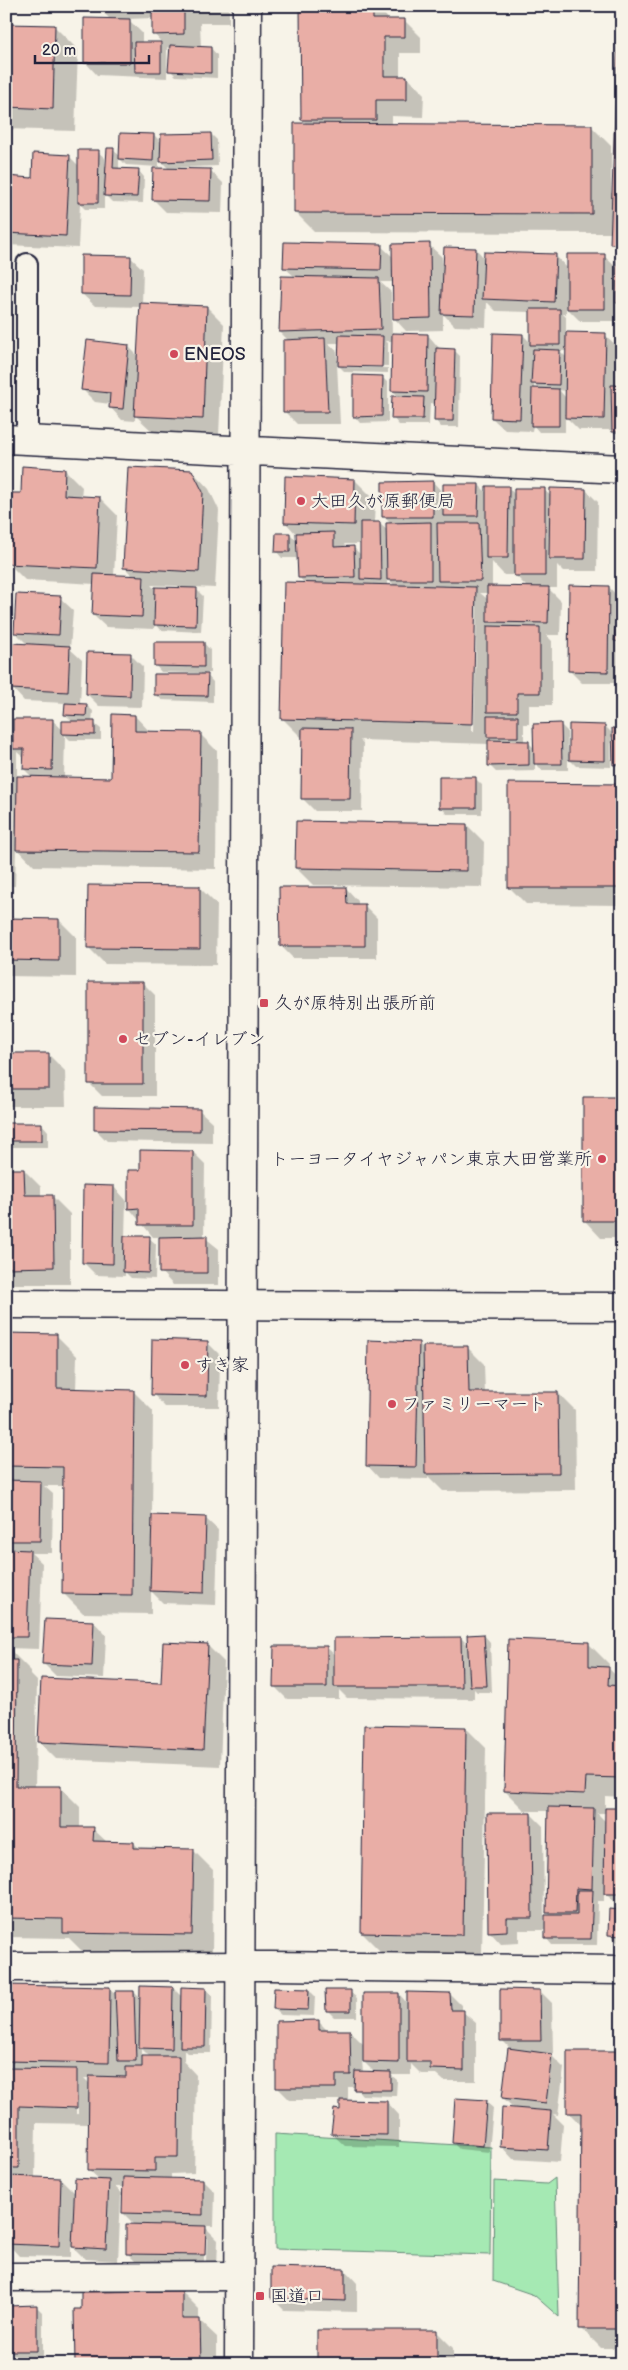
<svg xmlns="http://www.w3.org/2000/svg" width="628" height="2370" font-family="'Balsamiq Sans','Klee One',sans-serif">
	<rect width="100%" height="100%" fill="#f7f3e8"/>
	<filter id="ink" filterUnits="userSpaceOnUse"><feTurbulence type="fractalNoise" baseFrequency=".02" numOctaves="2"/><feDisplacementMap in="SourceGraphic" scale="10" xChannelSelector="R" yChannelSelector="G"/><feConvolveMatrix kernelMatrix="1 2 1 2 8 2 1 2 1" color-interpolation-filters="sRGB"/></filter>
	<g filter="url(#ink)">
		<path fill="#a5e9b3" stroke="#648677" d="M275,2134l216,13 -1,108 -215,-6z
			M555,2178l4,139 -25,-22 -41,-14 1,-100 53,3z"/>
		<path fill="#0003" fill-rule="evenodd" d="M97,6h132v17h-29l1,25h10l6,7v23l-41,-2 -6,-6 1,-19 -4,-4v31l-70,-3 -12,-13 26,-42zM153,18l1,16 9,10h-21v-11l-14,-14z
			M302,6h76l11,14h15l17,17v16h-21v24h7l17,17 -1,23 -31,-1v9l199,1 20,20v47h2l9,-187v247l-10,-10v-10l-297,-1 -20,-20 12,-87 -5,-6z
			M6,25l49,2 23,23 -3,81 -69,-2z
			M211,134l6,6 1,26 -48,2v2h40l13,13 -1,30 -56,-1 -13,-13 17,-29 -11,-11v8l-33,-2 -7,-7v12h19l6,7 -1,26 -31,-1 -8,-8v15h-19l-5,-5 -2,44 -72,-3v-68l27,2 36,-23 10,10 19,-14 7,6v8h2l6,-16 7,6 34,-21 8,8z
			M429,245l13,12v8l34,-16 9,10 70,-4 13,14 36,-13 14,13 4,-13v51l-5,-5v19h-37l-14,-14v7h-3l3,3v16l39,2 13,12 -1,39h5v52l-8,-8h-35l-14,-14v16h-26l-6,-7 -1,6 -27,-1 -13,-12 31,-83 9,9 -1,-32 -35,-1 -9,-9 -1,25 -31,-1 -12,-12v16l-37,1 -13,-14v-35h-13l11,10 1,42 36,1 12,14 14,1 6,6 -1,71h-18l-6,-7v-16l-5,-1 -1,22h-30l-6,-7 6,-21 -7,-7 1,-49h-7l2,2v23l-44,-1v2l44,1v5l-43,-1 -8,-8 3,60h-43l-13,-13 5,-70 -9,-9 15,-55 -11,-10 97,-21 12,11zM328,343h12l-1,17h-2v-9zM560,351h7v7zM534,384l5,5h-5zM559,390l7,1v7z
			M130,257l13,12 -1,35 65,3 17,17 -5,111 -66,-3 -18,-17v6l-13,-1 -12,-13v-3l-15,-2 -12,-12 45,-44 10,10 3,-49 -46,-1 -13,-12z
			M382,377l6,6v39l-28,1 -6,-7z
			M65,470l17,17 -1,10 19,1 17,17 -3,61 20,1 -9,-9 67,-97 17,18 10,21 -4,78 -21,-1 9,9 -2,36 -40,-2 -6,-7 -1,6 -48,-2 -13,-12 2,-31 -70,-4 -17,-17 14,-68zM151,585l27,1v3l-22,1z
			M355,480l20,20 -1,24h6l8,7 3,-7 -8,-8 50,-34 11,12 35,-9 9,9 20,-7 7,8 29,-5 8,7 34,-7 12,12 -1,69h-34l-6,-6v23h-9l13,13 -1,34h-14l6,6v64h-23v19h-5v18h4l7,7 26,-24 6,6 1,23h2l35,-28 8,8 9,-5v41l-8,-6 -1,-27h-2v30l-35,-1 -8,-8v12h-26l-7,-7v8l-39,1 -7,-7v-21l-129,-4 3,3 -1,68h-47l-12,-12 -1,-61 -20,-20 23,-134 -6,-7 -1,-28h-2v9h-14l-6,-7 14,-17 8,8 -1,-7 -12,-13zM344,544h17v11l-7,-7h-8zM492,562l12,13h11l13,13 -36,-1zM387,578l8,8h-8zM480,593h9v8l-4,-4zM475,606h2l-3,125h-2z
			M609,587l9,10 4,-7 -2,93h-38l-13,-13z
			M60,598l13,12 -3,39 12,11 -2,44 6,1 7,6 -1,11 9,7v11h-31l-5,-5 -1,43 49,1 22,-63 16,17 49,1 17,17 -1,118 -182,-3 -18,-19 -1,39h-9v-153l8,8 38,-21 12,11 9,-9 -7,-7v-12l-42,-2 -12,-13 17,-42 -14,-14zM17,752l8,7 -1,10 9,9h-16z
			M204,643l6,7v23h-5l8,9v20l-51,-2 -7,-6 46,-19v-2l-40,-1 -6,-7z
			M130,654l13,13 -1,40 -43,-1 -12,-12z
			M475,778l7,7v29h-35l-6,-7z
			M622,785v120l-96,-1 -17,-17z
			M467,825l17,17 -1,45 -170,-2 -17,-17z
			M200,888l17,17 -1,60 -111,-1 -17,-17z
			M346,888l12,13v4h6l13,13v40h-84l-12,-12z
			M6,919l53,1 17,17v40l-70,-1z
			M143,983l12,12v101h-53l-13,-13z
			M6,1054h42l17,17 1,35h-60z
			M622,1098v140h-21l-16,-17z
			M199,1110l13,12v21l-105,-2 -12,-12z
			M42,1124l6,7v16h-42v-22z
			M193,1152l12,12 -1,73 15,12v36h-46l-12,-13 -1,-35h-7l-24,-29 12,-37z
			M6,1170h18l17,17v10h12l17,17v70h-64z
			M114,1187l12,13 -1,37 24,1 7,6 -1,35 -24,-1 -6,-6v4l-29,-1 -13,-13z
			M6,1335l51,1 20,20 -1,34 57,1 20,20 -1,105 53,2 13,12 -2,75 -53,-2 -12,-12v23l-68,-1 -20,-20 1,-107h-20l9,8 -1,59h-21l11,10 -3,86 -33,-1v-167h2l-2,-2z
			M207,1342l13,13 -1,52h-54l-12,-13z
			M418,1343l7,7 42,-3 17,17 1,30 73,-1 17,17 1,80 -133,1 -15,-15v3l-49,-1 -12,-13z
			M94,1622l12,13 -2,43 -48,-2 -12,-12z
			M484,1635l6,7 2,50h-15l-3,-3v10l-127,-1 -8,-8v9h-52l-12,-12 51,-40 9,8 126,-17 8,8z
			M589,1644l20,20 -1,4 14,13v116l-17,-1v13h17v97h-4l-14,-14v9h-6l-1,44h-45l-6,-7v-8h-27v13l-18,1 -12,-13 42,-117 12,12 1,96 7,-6 -4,-4 2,-101h-24l-20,-20zM597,1813h9v9z
			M207,1645l17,17 -4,104 -164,-7 -17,-17 123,-57z
			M10,1650l21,21v4l6,6 -2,106h25l20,20v21l13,1 14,13 27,1 6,6 53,1 20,20 -1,85 -128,-2 -15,-15 -63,-1v-286z
			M466,1728l20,20 -4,206 -100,-1 -20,-20z
			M622,1911v36l-12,-12z
			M6,1987l103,1 8,7 17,-3 7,7 32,-11 9,9 23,-8 7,6 -1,58h-24l-3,-3v10h-2l14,15 -2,98 -23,1v5l32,1 12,12 -1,34h-10l14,14 -1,27 -77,-1 -13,-13 9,-27 -13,-13 1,-17h-3l-3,65 -33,-2 -14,-14v12l-52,-1 -12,-13 2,-59h-3zM142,2049l8,8h-8zM84,2078h6v6zM76,2085h2v29h-2zM36,2123l53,1v46l11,10 -24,14 -15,-15 -26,-1zM115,2187h9v8zM204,2238h3l-1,23h-2z
			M309,1990l6,6 -1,20 -33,-1 -7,-6z
			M540,1991l12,12 1,50h-8v1l6,1 13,13 -6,47 -5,-1 10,10 -3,38 -47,-3 -12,-13 14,-37 -12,-11 9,-48 -10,-10z
			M350,1992l7,6v19h-23l-7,-7z
			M399,1994l9,10 42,-10 12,12v5l14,12v58h-32l-8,-7h-15l-10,-10v11h-20l6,5 -1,16 -34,-1 -7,-8h-7v14l39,1 12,13v32l-54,-1 -13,-12 9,-23v-11h-51l-12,-12 40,-67 10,10h22l14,14zM362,2060l13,13h-12z
			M622,2052v296h-21l-20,-20 2,-201 -15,-15z
			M486,2102l7,6 -4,44 -30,-3 -6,-6z
			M345,2270l12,13v29l-73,-2 -12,-12z
			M182,2292l17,17v11l18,17v27h-141z
			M6,2299l4,3v5h27l6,6v44h-27l-6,-7v-17h-4z
			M436,2331l17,17v16h-135z"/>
		<path fill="#e9aea6" stroke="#22223b" d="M152,6h58l-26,1v27l-32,1z
			M300,6h73v13h32v18h-21v39h23v24h-31v20h-75z
			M619,6h3v238h-12z
			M84,18l46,1v44h-46z
			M6,24l49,1 -2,84 -47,-2z
			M134,42h27v30h-26z
			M170,45l41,2v26l-43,-2z
			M294,123l298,2v89l-298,-1z
			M120,133l34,1 -1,27 -34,-2z
			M211,133l1,27 -52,2 1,-28z
			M107,148h7l-1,20 26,1 -2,28 -33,-1z
			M78,150h21l-1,53h-20z
			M33,153l37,2 -4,81 -60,-3v-57l26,2z
			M153,168l58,1 -1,32 -58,-1z
			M284,242l98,2 -1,26 -98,-2z
			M430,243l1,75 -38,1 -1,-75z
			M444,247l32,1 -2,67 -33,-1z
			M484,252l72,2 -2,48 -72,-3z
			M567,254h38v55h-38z
			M617,254l5,1v48h-6z
			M81,255l50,1 -1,39 -49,-1z
			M281,276l98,2 2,51 -102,3z
			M140,303l67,3 -4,113 -69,-3z
			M530,309h30v36h-30z
			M566,332l40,1 -2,86 -39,-1z
			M392,333l36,1 -1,58 -36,-1z
			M493,333l30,1 -3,85 -29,-1z
			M339,335l44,1 -1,31 -44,-1z
			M325,338l3,74h-45v-72z
			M87,340l42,5 -6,64 -14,-1 1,-15 -29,-3z
			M436,348l19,1 -2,72h-19z
			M533,349l27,1 -1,35 -28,-1z
			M353,375l30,1 -1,40 -29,1z
			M611,385h11v47h-10z
			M532,388l27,1v37h-28z
			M392,396l32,1 -1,22h-32z
			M22,466l43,3 -1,26 36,2 -3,71 -91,-4 3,-71h12z
			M128,467l64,3 11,22 -4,80 -76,-4z
			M285,476l70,3 -1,46 -70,-2z
			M433,481v36h-51v-35z
			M443,484h36l-1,32h-35z
			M486,486h23l-1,72h-22z
			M514,488h31v88h-31z
			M550,488l36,1 -1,70h-36z
			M360,522h20l1,58 -21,-1z
			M431,522v58h-44l-1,-57z
			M437,523h42l2,58h-43z
			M334,532v15l20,-1 1,31 -57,1 -2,-45z
			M276,533h14v19h-15z
			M94,574l50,2 -2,41 -50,-2z
			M284,582l192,5 -3,137 -192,-5z
			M569,585l40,1 -1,86 -40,-1z
			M487,586l62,1 -1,36 -61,-1z
			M155,587l42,1 -1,38 -42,-1z
			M618,588l4,1v53l-8,-1z
			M16,594l45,2 -2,39 -45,-2z
			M487,626l53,1v66h-23v19h-30z
			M154,642h50v25l-50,-1z
			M12,643l58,3 -2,46 -57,-3z
			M87,652l44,1 -1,43 -44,-2z
			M154,674h54l-1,22 -53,-1z
			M65,703l22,1 -1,12 -22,-1z
			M112,714l23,1v16l66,1 -2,120 -183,-2 1,-74 94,2z
			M487,716h31v21h-31z
			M13,719h40l-1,51 -29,-1 1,-20h-11z
			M62,721h33v14l-33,-1z
			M561,723l1,41h-28l-1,-40z
			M569,724l36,1v36l-36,-1z
			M302,728l49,1 -1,70h-49z
			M612,728h10v36l-9,1z
			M488,740l41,1v24l-41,1z
			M439,777h37v31h-37z
			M508,783l114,1v104h-114z
			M296,821l171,3v47l-172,-3z
			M88,885l112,1v63l-113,-1z
			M279,887h67l1,17h18v42h-85z
			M6,918l53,1v42l-53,-1z
			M88,982h55v102h-55z
			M6,1053h43v36h-43z
			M583,1097h39v124h-39z
			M94,1107l106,2v22l-106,-1z
			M6,1123h36v18h-36z
			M140,1150l53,1v74h-54v-17l-11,1v-39h12z
			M6,1169h18l1,26h28l1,72 -48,1z
			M83,1185l31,1 -1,78 -31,-1z
			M124,1236h26l-1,37 -26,-1z
			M207,1236v37h-48v-36z
			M6,1333l51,1v54l77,2 -2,205 -70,-1 1,-127 -57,-1z
			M152,1339l56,2 -1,55 -56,-1z
			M368,1340l51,2 -3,125 -50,-1z
			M423,1346h45l1,46h89l1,81 -134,1z
			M6,1480l35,1 -1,60h-34z
			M152,1515l54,2 -2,76 -54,-2z
			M6,1549l24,1 -3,87h-21z
			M45,1619l49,2 -2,45 -50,-2z
			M484,1634l3,52h-17l-3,-51z
			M461,1637l1,50h-128v-49z
			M508,1639l81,3v24l20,1 -1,18 14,1v92l-36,-1 -1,17 -81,-3z
			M163,1642l45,2 -5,106 -165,-8 3,-64 120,5z
			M274,1646h53v41h-54z
			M6,1649h5v11h6l-1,126h45v41h33l-1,14 41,1v6l60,1 -2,86 -129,-2v-14l-57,-1z
			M364,1725l102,2 -3,208 -102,-2z
			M548,1807l46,1 -2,81 -16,-1 -1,25h-29z
			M605,1808h17v86h-18z
			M487,1813h44l1,105h-25v13l-19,1z
			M577,1890h16l-2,49h-46v-24h32z
			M609,1909l13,1v26l-14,-1z
			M6,1985l104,2 -1,76 -103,-2z
			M140,1986l33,1 -1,62 -33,-1z
			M181,1987l25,1 -1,59h-25z
			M274,1988l35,1 -1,21 -35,-1z
			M500,1989l40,1 1,51h-41z
			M325,1990h26v21h-25z
			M115,1991h19l2,70h-18z
			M407,1992l43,1 1,17h13v60l-34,-1v-7h-23z
			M363,1993h36v70l-36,-1z
			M319,2020v10h31l1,45h-15v13h-60v-67z
			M508,2048l44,6 -6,49 -44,-5z
			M567,2051h55v278h-43l2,-216h-14z
			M142,2056h37l-1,101h-23v14l-67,-1 1,-94 37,1v-10h16z
			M6,2068l71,1v39l-58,-2v62h-13z
			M355,2071l36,1v18h-37z
			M455,2098l32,2 -4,46 -31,-3z
			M340,2100l47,1v34l-56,-1 3,-25 6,1z
			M502,2107l49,4 -3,39 -48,-3z
			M8,2176l53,2 -2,68 -53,-2z
			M123,2177l80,2v36l-81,-2z
			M75,2178l34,2 -3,69 -34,-2z
			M126,2224l80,2 -1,29 -79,-1z
			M271,2267l74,2v32l-74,-3z
			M182,2291v28h18l1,45h-126l-1,-55h7v-17z
			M37,2305v46h-28l-1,-45z
			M317,2330h120v34h-120z"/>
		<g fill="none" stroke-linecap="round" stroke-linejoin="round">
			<g stroke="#22223b" stroke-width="24">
				<path id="lane" d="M27,439v-175"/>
			</g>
			<g stroke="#22223b" stroke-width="31">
				<path id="street" d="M6,1304l616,3
					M6,1967l265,-1 351,4
					M6,2277l233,-1"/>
			</g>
			<g stroke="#22223b" stroke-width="31">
				<path id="secondary" d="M6,439l616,30
					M239,2364l8,-2358"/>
			</g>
			<use href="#lane" stroke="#f7f3e8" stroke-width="20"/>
			<use href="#street" stroke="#f7f3e8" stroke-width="28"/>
			<use href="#secondary" stroke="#f7f3e8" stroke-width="28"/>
		</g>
	</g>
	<g fill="#d1495b" stroke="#f7f3e8" stroke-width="2">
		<circle cx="174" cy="354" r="5"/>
		<circle cx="301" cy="501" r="5"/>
		<rect x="259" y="998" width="10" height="10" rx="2.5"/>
		<circle cx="123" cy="1039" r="5"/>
		<circle cx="602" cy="1159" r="5"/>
		<circle cx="185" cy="1365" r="5"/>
		<circle cx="392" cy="1404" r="5"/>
		<rect x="255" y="2291" width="10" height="10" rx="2.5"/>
	</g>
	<g text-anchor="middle" stroke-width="4.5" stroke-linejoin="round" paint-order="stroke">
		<g font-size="18" fill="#22223b" stroke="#f7f3e8" text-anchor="start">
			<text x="184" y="360">ENEOS</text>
			<text x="311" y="507">大田久が原郵便局</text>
			<text x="274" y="1009">久が原特別出張所前</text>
			<text x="133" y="1045">セブン-イレブン</text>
			<text x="592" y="1165" text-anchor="end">トーヨータイヤジャパン東京大田営業所</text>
			<text x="195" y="1371">すき家</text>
			<text x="402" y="1410">ファミリーマート</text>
			<text x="270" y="2302">国道口</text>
		</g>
	</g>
	<rect width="628" height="2370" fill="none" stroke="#f7f3e8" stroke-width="25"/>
	<rect x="12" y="12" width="603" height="2345" fill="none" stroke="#22223b" stroke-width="2" filter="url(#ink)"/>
	<path d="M35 55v8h114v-8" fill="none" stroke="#22223b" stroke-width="2.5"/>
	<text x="42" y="55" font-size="15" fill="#22223b" stroke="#f7f3e8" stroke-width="4" paint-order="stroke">20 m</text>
</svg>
